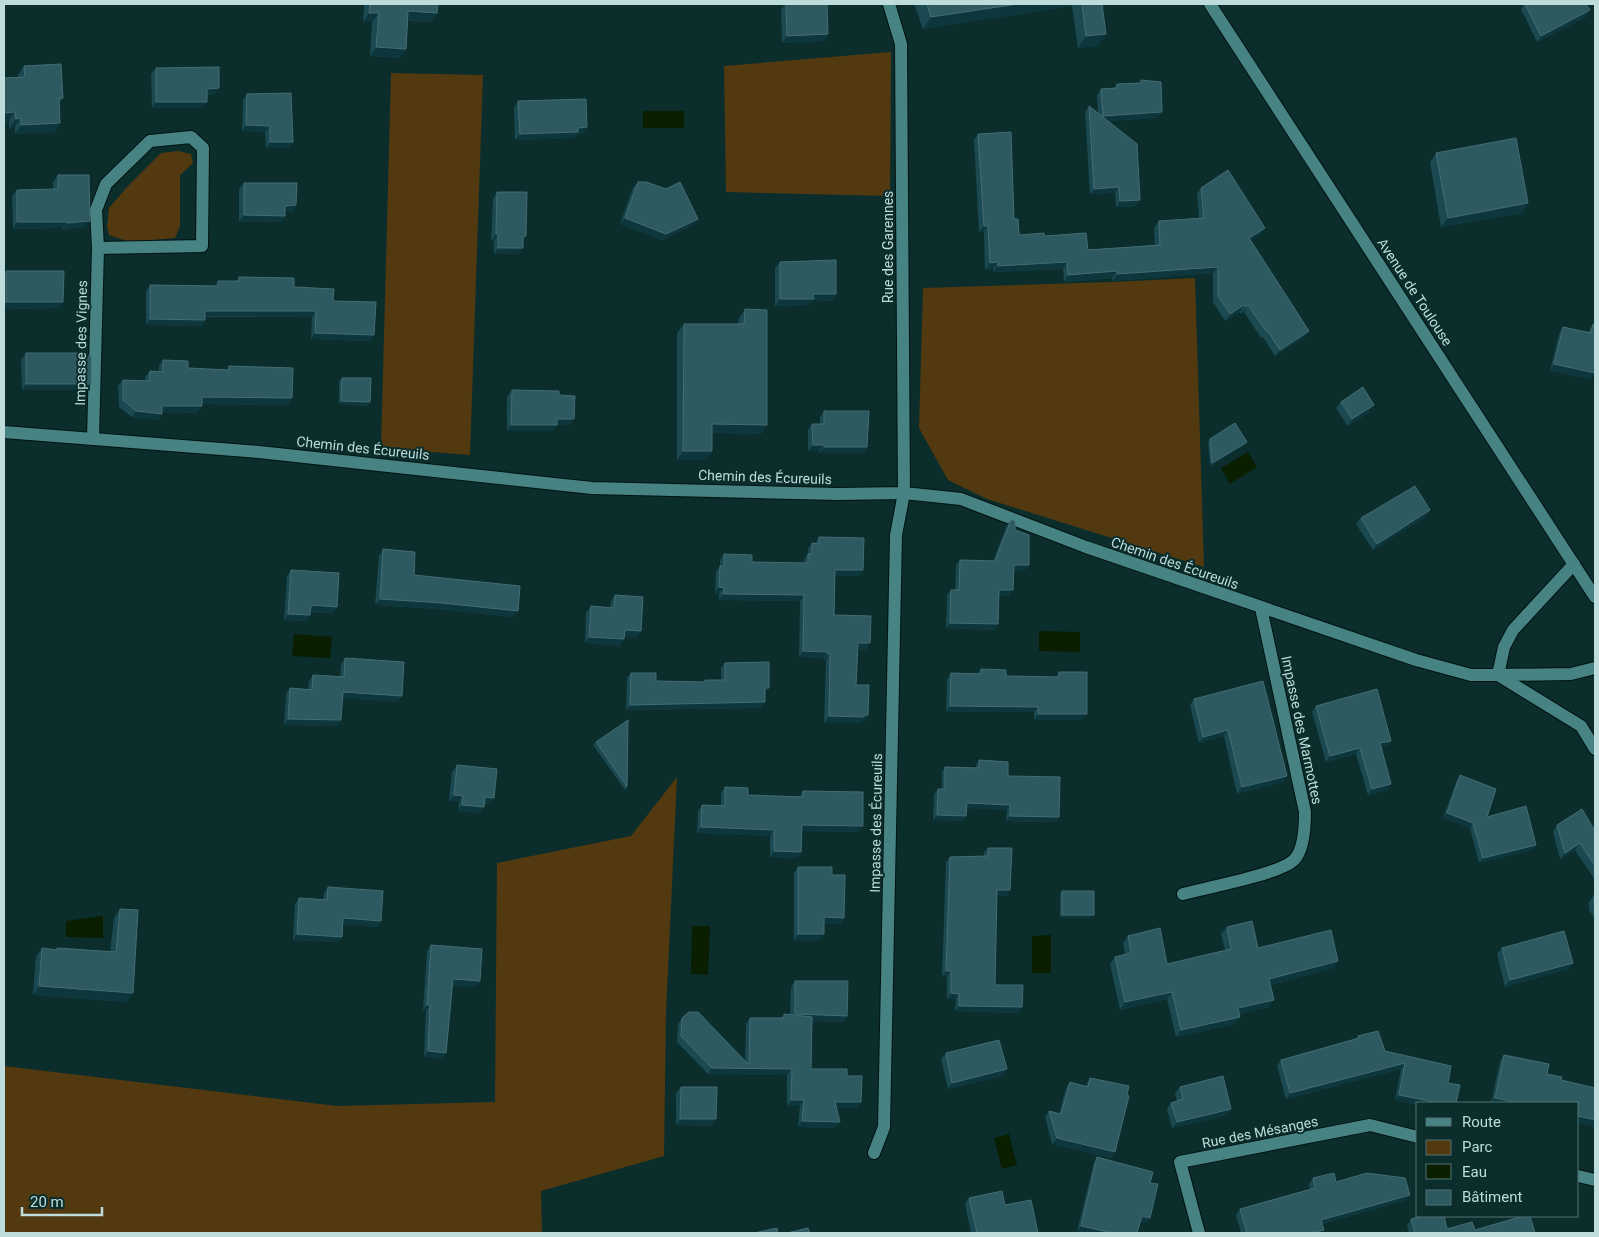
<svg xmlns="http://www.w3.org/2000/svg" width="1599" height="1237" font-family="Roboto,sans-serif">
	<rect width="100%" height="100%" fill="#0b2d2c"/>
	<path fill="#533910" d="M891,52l-1,144 -164,-4 -2,-126z
		M391,73l92,2 -13,380 -89,-7z
		M178,151l13,3 2,9 -13,12v51l-5,12 -46,4 -20,-7 -2,-8 2,-19 18,-21 34,-34z
		M1195,278l9,289 -217,-68 -39,-19 -29,-52 4,-140 189,-6z
		M677,777l-11,236 -2,143 -123,35 1,42h-538v-167l333,40 158,-4 2,-239 134,-27z"/>
	<path fill="#0a1e00" d="M643,111h41v17h-41z
		M1248,452l9,15 -27,17 -9,-16z
		M1039,631l41,1v20l-41,-1z
		M294,634l38,3 -2,21 -38,-2z
		M103,916v22l-37,-1v-16z
		M692,926h18l-2,49 -17,-1z
		M1051,935v38h-19v-37z
		M1009,1134l8,31 -15,4 -8,-31z"/>
	<g fill="none" stroke-linecap="round" stroke-linejoin="round">
		<g stroke="#021313" stroke-width="14">
			<path id="minor" d="M4,432l255,20 333,36 246,6 66,-1 57,6 125,48 330,113 55,15h27l83,51 14,23
				M93,439l5,-191 104,-2 1,-98 -12,-11 -41,4 -44,43 -10,26 2,38
				M1574,564l-61,66 -9,17 -6,28 73,-1 24,-6
				M1183,894c23,-6 97,-20 111,-34 10,-10 11,-35 11,-48l-44,-204
				M874,1153l10,-26 12,-592 8,-42 -3,-449 -12,-40
				M1578,1176l17,4
				M1199,1233l-19,-71 190,-37 48,12"/>
		</g>
		<g stroke="#021313" stroke-width="14">
			<path id="secondary" d="M1210,4l385,593"/>
		</g>
		<use href="#minor" stroke="#468382" stroke-width="12"/>
		<use href="#secondary" stroke="#468382" stroke-width="12"/>
	</g>
	<path fill="#1b4951" d="M342,4h96l-1,9 -6,9 -23,-1 -2,28 -7,9 -29,-2 2,-34h-9l1,-17z
		M785,4l43,30 -4,7 -42,2 -1,-33z
		M914,4h188l-4,42 -20,2 -6,-42 -149,23z
		M1524,4h62v13l-49,25 -16,-33z
		M24,66l39,32 -4,5 1,20 -6,9 -39,2v-7l-6,1v-7l-5,1v-44h14v-3z
		M156,68l63,20 -4,6 -8,1 -5,13h-50l-1,-34z
		M1141,80l17,38 -50,3 28,85 -20,1 -1,-14 -25,1 -5,-82 4,-6 9,7 -1,-18 4,-6h12l4,-5 23,-1z
		M247,94l46,48 -5,6h-22l-1,-16 -23,-1 1,-31z
		M518,101l65,33h-6l-3,4 -59,2 -1,-32z
		M978,134l36,85 5,16 26,1 43,14 67,-5 -1,-17 5,-7 40,-3 -2,-24 4,-6 60,46 -10,6 58,91 -5,6 -29,19 -12,-19 -2,1 -17,-26 -3,2 -1,-2 -15,9 -12,-19v-29l-100,8 -1,-3 -48,4 -1,-13 -70,3v-3l-8,1 -1,-38h-5l-5,-92z
		M1436,153l86,60 -81,14 -11,-65z
		M58,175l27,52 -22,3v-2l-50,1 -1,-33 5,-6 36,-1v-7z
		M638,182l60,37 -5,6 -31,15 -42,-16 13,-36z
		M244,183l52,22 -4,7h-7l-4,10h-42v-33z
		M497,192l29,44 -3,4 -5,14h-24v-13h-3l2,-42z
		M780,262l56,32 -5,7 -18,-1 -4,5 -34,1v-38z
		M6,271l53,37 -55,1v-35z
		M239,277l55,10 39,14 37,40 -59,-2 1,-22h-107v3l-4,6 -55,-1v-34l4,-6 65,1 3,-5h19z
		M745,309l22,116 -6,9 -49,-1v18l-6,9h-29v-127l7,-9h54l1,-6z
		M1593,324l2,48 -5,7 -40,-8 9,-37 4,-7 25,5z
		M26,353l53,3 12,28 -5,6h-64l-1,-30z
		M163,360l25,8 39,2 2,-4 63,32 -5,7 -85,-1v2l-5,7 -35,-1v2l-4,6 -26,-3 -13,-10 -1,-21 5,-6 22,1v-4l5,-6h9v-5z
		M342,378l26,28 -29,-2v-23z
		M512,390l47,5 11,30h-13l-4,6h-46v-34z
		M1341,402l28,10 -21,14 -12,-18z
		M824,411l43,36 -4,6h-44v-2h-11v-21l4,-6h8v-7z
		M1210,439l37,3 -2,3 -35,21 -2,-24z
		M1425,517l-52,33 -17,-26 5,-6z
		M1011,520l18,45 -4,5 -11,1 -5,25 -10,-1 -1,29 -4,6 -48,-2 1,-33 4,-5h4l1,-25 4,-5 33,1 14,-36z
		M819,537l44,33 -4,6h-24l-1,39 32,35 -9,-1 -1,36 12,30 -4,6h-3l-1,2h-36l2,-63h-2v-2l-25,-1 1,-56 -81,-1v-6l-4,-1 1,-21 4,-6v-6l4,-6 28,8 52,1v-3l4,-6v-5l4,-6h3z
		M383,549l31,26 99,42 -76,-8 -62,-4 4,-49z
		M291,570l42,43 -23,-1 -4,9 -22,-1 3,-44z
		M615,595l26,36 -5,6 -12,-1 -4,10 -35,-3 1,-30 5,-7 19,2 1,-7z
		M345,658l52,44 -55,-4 -5,28 -53,-1 2,-31 4,-6 18,1 1,-8 4,-6 27,1 1,-12z
		M725,663l40,30 -4,15 -135,2 1,-32 4,-5 25,8 47,1 2,-2h16v-12z
		M981,669l25,7 50,1 3,-5 24,48h-49v-8h-88l1,-33 4,-6h27z
		M1194,699l93,77 -4,6 -46,12 -13,-58 -25,7 -9,-38z
		M1316,706l75,35 -4,5 -5,1 6,43 -20,5 -12,-41 -30,8 -14,-50z
		M596,742l31,45 -2,3 -32,-45z
		M979,760l29,16 48,46 -50,-1 1,-11 -40,-2 -4,13 -30,-1 1,-26 4,-5h4v-17l3,-5 31,1v-3z
		M457,765l37,33 -5,6h-5v3l-5,6 -21,-2 1,-9 -10,-1 3,-29z
		M1460,775l27,42 46,33 -54,13 -9,-35 -27,-10 14,-38z
		M725,787l23,8 51,2 4,-6 56,41 -57,-1 -1,21 -4,6 -27,-1v-21l-73,-3 1,-22 4,-6h19v-12z
		M1557,825l38,6v49l-20,-30 -15,9 -7,-27z
		M988,848l18,48 -9,-1 -2,90 27,22 -4,6 -63,-2 1,-12h-9v-22l-5,-1 4,-114 4,-5 34,-1v-3z
		M798,867l34,8 12,43 -4,6h-16l-5,17h-25v-68z
		M328,887l49,40 -35,-3v13l-4,5 -45,-2 2,-36 4,-6 24,1 1,-6z
		M1062,891l29,27h-31v-24z
		M1595,894v25l-6,-9v-8z
		M120,909l6,93 -93,-7 3,-38 6,-9 14,2 1,-2 53,4 4,-34z
		M1227,927l31,21 80,13 -5,7 -63,17 -1,22 -30,7 1,3 -5,7 -59,13 -9,-38 -47,11 -10,-46 5,-7 10,-3 -2,-11 5,-7 39,28 58,-14 -4,-16z
		M431,945l45,42 -24,-2 -6,68 -4,5 -18,-1 2,-46h-3l4,-60z
		M1502,948l71,15 -5,6 -63,18 -8,-33z
		M795,981l52,35 -4,6 -31,-1 -1,48 36,7 14,26 -4,6h-20l-2,20 -37,-1 2,-21h-13v-31l-79,-1 -31,-32 1,-18 4,-6 63,43 1,-37 4,-6h31l3,-4h6l1,-27z
		M1358,1036l27,15 63,32 -30,20v2l-23,-5 6,-31 -115,30 -9,-33 4,-6 75,-21z
		M946,1053l61,16 -5,7 -54,13 -7,-30z
		M1504,1055l57,25 34,47 -17,-4v-20h-87l9,-42z
		M1090,1078l25,74 -4,6 -59,-14 -7,-27 4,-6 10,3 7,-26 4,-6 15,4z
		M681,1087l35,32 -4,7 -36,-1v-32z
		M1180,1087l47,28 -55,13 -5,-19 4,-6 6,-2 -2,-8z
		M1097,1157l53,26v35l-4,5 -6,-1 -3,11h-52l-8,-2 17,-69z
		M1313,1178l23,4 70,18 -84,24 -1,9h-80l-5,-18 4,-6 70,-20 -1,-5z
		M969,1198l36,7 33,28h-67l-6,-29z
		M1411,1219l36,10 88,4h-126l-2,-7z"/>
	<path fill="#0d373c" d="M342,4h23l-1,1z
		M1018,4h56l-2,2 -149,23 8,-12z
		M1590,10l-4,7 -49,25 4,-6z
		M408,11l29,2 -6,9 -29,-2z
		M369,13h10l-7,9h-9z
		M828,34l-4,7 -42,2 5,-7z
		M1106,34l-8,12 -20,2 8,-12z
		M376,47l30,2 -7,9 -29,-2z
		M219,88l-4,6 -13,1 5,-6z
		M156,102h51l-5,6h-50z
		M15,112l-6,9 -5,1v-9z
		M1162,112l-4,6 -60,4 5,-6z
		M21,118l-6,9 -6,1 7,-9z
		M60,123l-6,9 -39,2 6,-9z
		M246,125l24,1 -5,6 -23,-1z
		M587,127l-4,7h-6l-3,4 -59,2 5,-6z
		M270,142h23l-5,6h-22z
		M1119,187l-4,6 -25,1 4,-5z
		M1140,200l-4,6 -20,1 4,-6z
		M1528,203l-6,10 -81,14 7,-9z
		M296,205l-4,7h-12l5,-6z
		M244,215l41,1 -4,6h-42z
		M625,218l73,1 -5,6 -31,15 -42,-16z
		M90,221l-5,6 -22,3 4,-7z
		M17,222h50l-4,6 -50,1z
		M984,226h4l-4,6h-5z
		M1265,228l-4,6 -16,10 4,-6z
		M496,234l2,1 -4,6h-3z
		M498,248h25l-5,6h-24z
		M998,262l-5,7 -8,1 5,-7z
		M1067,262l-4,7 -70,3 5,-6z
		M1218,267l-5,6 -100,8 4,-7z
		M1117,271l-5,7 -48,4 4,-7z
		M813,294h23l-5,7 -18,-1 -4,5 -34,1 5,-7z
		M6,302h57l-4,6 -55,1v-3z
		M1244,305l-4,7 -15,9 5,-7z
		M1248,305l-4,7 -3,2 5,-7z
		M205,311h111l-4,6 -111,-1z
		M150,319l55,1 -4,6 -55,-1z
		M1309,331l-5,6 -29,19 5,-6z
		M315,333l59,2 -4,6 -59,-2z
		M1554,364l41,9 -5,6 -40,-8z
		M26,384h65l-5,6h-64z
		M202,397l90,1 -5,7 -89,-1z
		M341,401l29,1 -2,4 -29,-2z
		M1374,405l-5,7 -21,14 4,-7z
		M162,406h40l-5,7 -40,-1z
		M136,411l26,3 -4,6 -26,-3z
		M557,419h17l-4,6h-13l-4,6h-46l4,-6z
		M712,424l55,1 -6,9 -55,-1z
		M1247,442l-2,3 -35,21 2,-3z
		M813,445h11l-5,6h-11z
		M824,447h43l-4,6h-44z
		M683,451h29l-6,9h-29z
		M1430,510l-5,7 -52,33 4,-6z
		M1014,565h15l-4,5 -15,1z
		M835,570h28l-4,6h-28z
		M719,587l5,1 -5,6 -4,-1z
		M999,590h14l-4,6 -14,-1z
		M723,594l81,1 -4,6 -81,-1z
		M380,599l62,4 76,8 -5,6 -76,-8 -62,-4z
		M311,605l26,2 -4,6 -26,-2z
		M288,614l22,1 -4,6 -22,-1z
		M950,623l48,1 -4,6 -48,-2z
		M625,630l16,1 -5,6 -16,-1z
		M589,637l35,2 -4,7 -35,-3z
		M858,643h12l-4,7 -13,-1z
		M803,651l25,1 -4,6 -25,-1z
		M828,654h2l-4,6h-2z
		M765,688h4l-4,5h-4z
		M343,692l59,4 -5,6 -58,-4z
		M765,702l-4,6 -135,2 4,-5z
		M950,706l88,1 -4,5h-88z
		M1038,714h49l-4,6h-49z
		M868,715l-4,6h-3l-1,2h-36l5,-7z
		M288,719l53,1 -4,6 -53,-1z
		M1228,730l-4,6 -25,7 4,-6z
		M1391,741l-4,5 -10,3 3,-6z
		M1360,748l-4,6 -30,8 4,-6z
		M1287,776l-4,6 -46,12 5,-7z
		M1391,784l-3,6 -20,5 4,-6z
		M454,795l9,1 -4,6 -10,-1z
		M485,797l9,1 -5,6 -9,-1z
		M967,803l43,2 -3,5 -44,-2z
		M462,805l22,2 -5,6 -21,-2z
		M1447,813l26,10 -3,5 -27,-10z
		M937,815l29,1 -3,5 -30,-1z
		M1010,816l49,1 -3,5 -50,-1z
		M802,825l61,1 -4,6 -61,-1z
		M701,827l73,3 -4,6 -73,-3z
		M1580,843l-5,7 -15,9 5,-6z
		M1536,845l-3,5 -54,13 4,-5z
		M774,851l27,1 -4,6 -27,-1z
		M997,890h13l-4,6 -13,-1z
		M1062,915h32l-3,3h-31z
		M824,917l20,1 -4,6h-21z
		M343,918l38,3 -4,6 -38,-3z
		M297,934l45,3 -4,5 -45,-2z
		M798,934h26l-5,7h-25z
		M1338,961l-5,7 -69,19 5,-8z
		M1573,963l-5,6 -63,18 5,-7z
		M946,971h5l-4,6 -5,-1z
		M453,979l27,2 -4,6 -27,-3z
		M39,986l94,7 -7,9 -93,-7z
		M1172,992l-5,7 -47,11 5,-8z
		M951,993l8,1 -3,5h-9z
		M1274,1000l-5,7 -36,8 5,-7z
		M427,1005h3l-4,6h-3z
		M959,1006l63,1 -4,6 -63,-2z
		M795,1014l52,2 -4,6 -53,-1z
		M1240,1017l-5,7 -59,13 5,-7z
		M428,1051l18,2 -4,5 -18,-1z
		M1405,1063l-4,6 -115,30 4,-6z
		M712,1068l80,1 -5,6 -79,-1z
		M1007,1069l-5,7 -54,13 4,-6z
		M1399,1095l40,8h-21v2l-23,-5z
		M1495,1098l25,5h-29z
		M791,1100h13l-4,6h-13z
		M835,1102h26l-4,6h-26z
		M1231,1109l-4,6 -55,13 5,-6z
		M1578,1116l17,4v7l-17,-4z
		M680,1119h36l-4,7 -36,-1z
		M802,1121l38,1 -5,6 -37,-1z
		M1057,1138l58,14 -4,6 -59,-14z
		M1410,1195l-4,5 -89,25 4,-5z
		M1142,1216l8,2 -4,5 -8,-1z
		M1081,1226l32,7h-28l-8,-2z
		M1324,1230l-3,3h-10z"/>
	<path fill="#2d5960" stroke="#446d73" d="M370,4h68l-1,9 -29,-2 -2,38 -30,-2 3,-34h-10z
		M786,4h41l1,30 -41,2z
		M927,4h91l-87,13z
		M1082,4h20l4,30 -20,2z
		M1525,4h61l4,6 -49,26z
		M61,64l2,34h-4l1,25 -39,2v-7l-5,1 -1,-7 -11,1v-35l21,-1 -1,-11z
		M219,67v21l-12,1v13h-51v-34z
		M1141,80l20,2 1,30 -59,4 -2,-27 16,-1v-4l24,-1z
		M291,93l2,49h-23v-16l-24,-1 1,-31z
		M586,99l1,28 -9,1v4l-58,2 -2,-33z
		M1089,106l48,38 3,56 -20,1 -1,-14 -25,2z
		M1011,132l3,87h4l1,16 25,-2 1,3 41,-3 2,17 72,-5 -1,-24 45,-3 -3,-30 27,-18 37,58 -16,10 60,93 -29,19 -13,-20 -1,1 -18,-26 -2,2 -2,-2 -14,9 -12,-18v-29l-101,7v-3l-49,4 -1,-13 -69,4v-4l-8,1 -2,-37h-4l-6,-92z
		M1516,138l12,65 -80,15 -12,-65z
		M58,175h31l1,46 -23,2v-1h-50v-32l41,-1z
		M638,182h8l20,7 14,-7 18,37 -32,15 -41,-16z
		M244,183h53l-1,22 -11,1v10l-41,-1z
		M497,192h30l-1,44h-3v12h-25v-13l-2,-1z
		M836,260v34h-23l1,5h-34v-37z
		M6,271h58l-1,31h-57z
		M239,277l55,1v9l40,2 -1,12 43,1 -2,33 -59,-2 1,-22h-111v9l-55,-1v-34l68,1v-5h21z
		M745,309l22,1v115l-55,-1v27h-29l1,-127h60z
		M1593,324l2,1v48l-41,-9 9,-37 28,6z
		M26,353h53v3h12v28h-65z
		M163,360l25,1v7l41,2v-4l64,2 -1,30 -90,-1v9h-40v8l-26,-3 -13,-11v-20l26,1 1,-10 13,1z
		M342,378h29l-1,24 -29,-1z
		M1363,387l11,18 -22,14 -11,-17z
		M512,390l47,1v4l16,1 -1,23h-17v6h-46z
		M824,411h45l-2,36h-43v-2h-11l-1,-21h12z
		M1235,423l12,19 -35,21 -2,-24z
		M1415,486l15,24 -53,34 -16,-26z
		M1011,520l4,1v9l14,5v30h-15l-1,25h-14l-1,34 -48,-1 1,-33h8l1,-30 35,1z
		M819,537l45,1 -1,32h-28l-1,45 37,1 -1,27h-12l-2,42h13l-1,30h-4v2l-35,-1 1,-62h-2v-2l-25,-1 1,-56 -81,-1 1,-6 -5,-1 1,-21h4v-12l28,1v7l56,1v-9h4v-11l7,1z
		M383,549l32,3 -1,23 106,11 -2,25 -76,-8 -62,-4z
		M291,570l48,3 -2,34 -26,-2 -1,10 -22,-1z
		M615,595l28,2 -2,34 -16,-1 -1,9 -35,-2 2,-31 23,2z
		M345,658l59,4 -2,34 -59,-4 -2,28 -53,-1 2,-31 22,2 1,-15 31,2z
		M769,662v26h-4v14l-135,3 1,-32h25v8l49,1v-2h20v-17z
		M981,669l25,1v6l53,1v-5h28v42h-49v-7l-88,-1 1,-33 30,1z
		M1263,681l24,95 -45,11 -14,-57 -25,7 -9,-38z
		M1377,689l14,52 -11,2 11,41 -19,5 -12,-41 -30,8 -14,-50z
		M628,720l-1,67 -31,-45z
		M979,760l29,2v14l52,1 -1,40 -49,-1v-11l-43,-2 -1,13 -29,-1 1,-26h7v-22l34,1z
		M457,765l40,4 -3,29 -9,-1 -1,10 -22,-2 1,-9 -9,-1z
		M1460,775l36,14 -9,28 39,-11 10,39 -53,13 -10,-35 -26,-10z
		M725,787l23,1v7l55,2v-6l60,1v34l-61,-1 -1,27 -27,-1v-21l-73,-3 1,-22 23,1z
		M1582,809l13,22v35l-15,-23 -15,10 -8,-28z
		M988,848h24l-2,42h-13l-2,95h28l-1,22 -63,-1v-12l-8,-1v-22h-5l4,-114 38,-1z
		M798,867h34v8h13l-1,43 -20,-1v17h-26z
		M328,887l55,4 -2,30 -38,-3 -1,19 -45,-3 2,-36 28,2z
		M1062,891h32v24h-32z
		M1595,894v11l-1,-2v-8z
		M120,909l18,1 -5,83 -94,-7 3,-38 15,2v-2l59,4z
		M1252,921l6,27 73,-18 7,31 -69,18 5,21 -36,8 2,9 -59,13 -9,-38 -47,10 -10,-45 16,-4 -3,-17 32,-8 7,36 64,-15 -4,-22z
		M1564,931l9,32 -63,17 -8,-32z
		M431,945l51,4 -2,32 -27,-2 -7,74 -18,-2 2,-46h-3z
		M795,981h53l-1,35 -52,-2z
		M689,1012h9l51,53 1,-47h34v-4l28,3 -1,52h36v7h15l-1,26h-26l5,20 -38,-1 2,-21h-13l1,-31 -80,-1 -31,-32 1,-18z
		M1378,1031l7,20 66,15 -3,17 12,2 -4,18h-17l-40,-8 6,-32 -115,30 -9,-33 78,-22 -1,-2z
		M999,1040l8,29 -55,14 -6,-30z
		M1504,1055l45,9 -2,10 15,3 -1,3 34,8v32l-17,-4v-13h-58l-25,-5z
		M1223,1076l8,33 -54,13 -6,-19 12,-4 -3,-12z
		M1090,1078l39,8 -2,9 2,1 -14,56 -58,-14 -8,-27 12,3 9,-32 18,5z
		M681,1087h36l-1,32h-36z
		M1097,1157l56,15 -3,11 8,1 -8,34 -8,-2 -5,17h-24l-32,-7z
		M1334,1173l2,9 31,-9 38,5 5,17 -89,25 3,10 -13,3h-64l-7,-24 75,-21 -2,-10z
		M1002,1191l3,14 26,-5 7,33h-61l-8,-35z
		M1422,1216h22l3,13 25,-7 3,8 48,-14h7l5,17h-120l-4,-14z
		M777,1228l1,5h-24z
		M808,1228l2,5h-23z"/>
	<g text-anchor="middle" stroke-width="4" stroke-linejoin="round" paint-order="stroke">
		<g font-size="14" fill="#bedcdb" stroke="#0b2d2c">
			<text transform="translate(888 247) rotate(-90)" y="5">Rue des Garennes</text>
			<text transform="translate(1415 292) rotate(57)" y="5">Avenue de Toulouse</text>
			<text transform="translate(81 343) rotate(-89)" y="5">Impasse des Vignes</text>
			<text transform="translate(363 448) rotate(6)" y="5">Chemin des Écureuils</text>
			<text transform="translate(765 477) rotate(2)" y="5">Chemin des Écureuils</text>
			<text transform="translate(1175 563) rotate(19)" y="5">Chemin des Écureuils</text>
			<text transform="translate(1302 730) rotate(78)" y="5">Impasse des Marmottes</text>
			<text transform="translate(876 823) rotate(-89)" y="5">Impasse des Écureuils</text>
			<text transform="translate(1260 1132) rotate(-11)" y="5">Rue des Mésanges</text>
		</g>
	</g>
	<rect width="1599" height="1237" fill="none" stroke="#bedcdb" stroke-width="10"/>
	<rect x="1416" y="1102" width="162" height="115" fill="#0b2d2c" stroke="#537372"/>
	<rect x="1426" y="1118" width="25" height="8" fill="#468382" stroke="#537372"/>
	<text x="1462" y="1127" font-size="15" fill="#bedcdb">Route</text>
	<rect x="1426" y="1140" width="25" height="15" fill="#533910" stroke="#537372"/>
	<text x="1462" y="1152" font-size="15" fill="#bedcdb">Parc</text>
	<rect x="1426" y="1164" width="25" height="15" fill="#0a1e00" stroke="#537372"/>
	<text x="1462" y="1177" font-size="15" fill="#bedcdb">Eau</text>
	<rect x="1426" y="1190" width="25" height="15" fill="#2d5960" stroke="#537372"/>
	<text x="1462" y="1202" font-size="15" fill="#bedcdb">Bâtiment</text>
	<path d="M22 1207v8h80v-8" fill="none" stroke="#bedcdb" stroke-width="2.5"/>
	<text x="30" y="1207" font-size="15" fill="#bedcdb" stroke="#0b2d2c" stroke-width="4" paint-order="stroke">20 m</text>
</svg>
